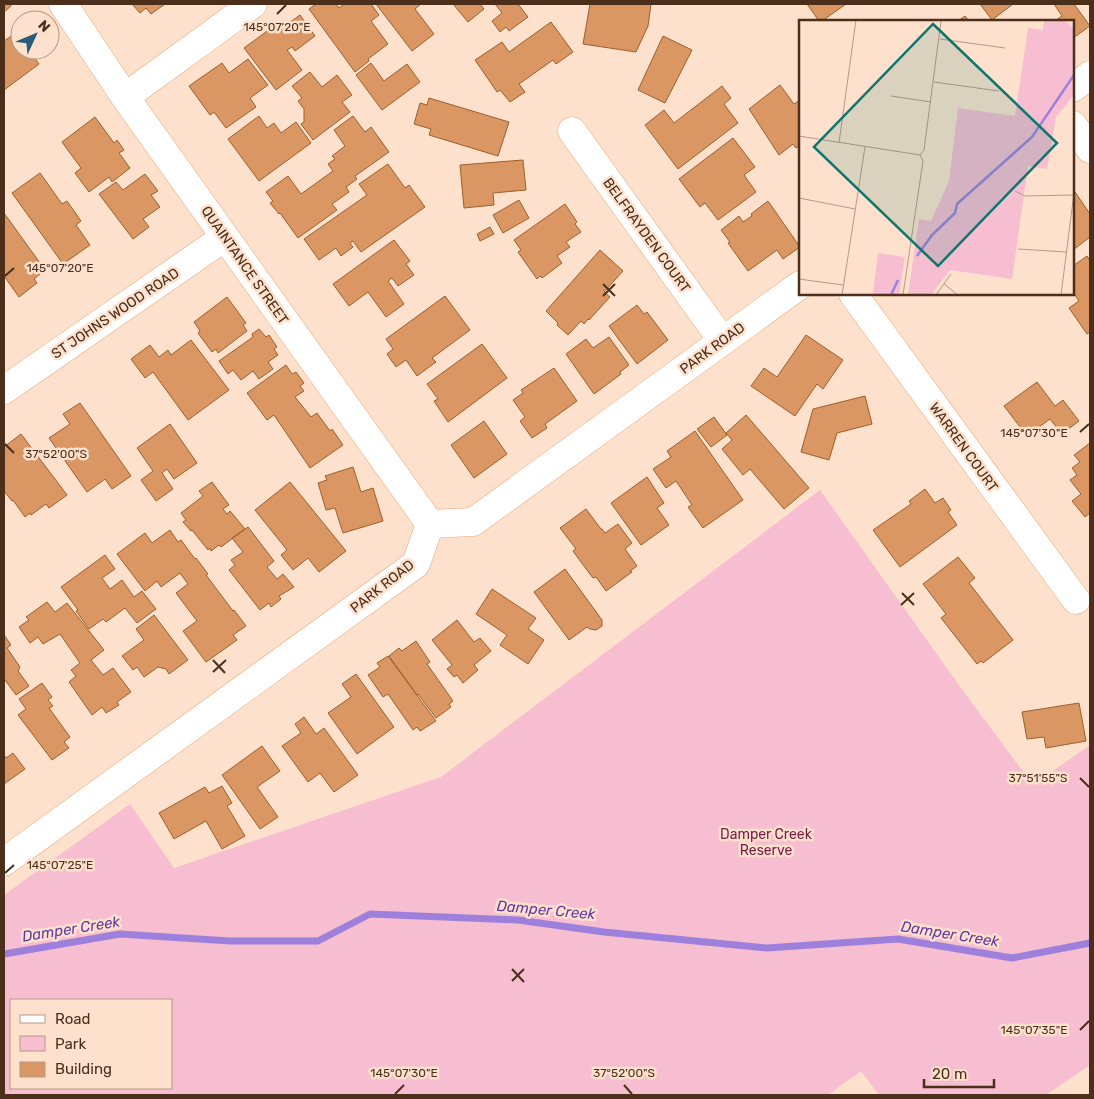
<svg xmlns="http://www.w3.org/2000/svg" width="1094" height="1099" font-family="Rubik,sans-serif">
	<rect width="100%" height="100%" fill="#fee1cd"/>
	<path fill="#f7bdd0" fill-rule="evenodd" d="M820,490l141,198 72,97 57,-40v320l-44,30h-167l-18,-24 -33,24h-824v-200l126,-91 44,64 267,-91zM11,1000h160v88h-160z"/>
	<g fill="none" stroke-linecap="round" stroke-linejoin="round">
		<path stroke="#9c80db" stroke-width="7" d="M4,954l116,-20 110,7h88l52,-27 148,6 86,12 163,16 131,-9 114,19 78,-15"/>
	</g>
	<path fill="#da9663" stroke="#9e5e2b" d="M4,4h6l1,2 -7,6z
		M132,4h33l-14,10 -5,-6 -6,5z
		M316,4h20l3,4 5,-4h27l8,11 -8,6 17,23 -20,15 1,2 -14,11 -46,-63z
		M376,4h45l-6,5 19,25 -22,17z
		M453,4h27l4,5 -16,13z
		M495,4h23l10,13 -19,14 -3,-4 -6,5 -8,-11 10,-8z
		M590,4h61l-3,22 -12,26 -53,-8z
		M807,4h39l-24,17h-3z
		M980,4h33l-21,16z
		M1054,4h20l16,22 -17,12v-17h-18l7,-5z
		M300,15l15,21 -20,15 -3,-4 -5,3 15,20 -26,20 -32,-42 37,-27 4,5z
		M965,16l4,5h-11z
		M551,22l22,30 -17,12 -3,-4 -34,24 6,8 -15,10 -10,-12 -3,2 -22,-32 27,-18 7,10z
		M16,33l4,6v11h12l2,2 -3,1 8,11 -35,26v-49z
		M663,36l29,14 -27,53 -27,-13z
		M248,59l20,26 -18,13 6,9 -30,21 -12,-16 -4,3 -21,-29 33,-23 7,10z
		M371,63l13,18 23,-17 13,18 -38,28 -26,-35z
		M310,72l12,15 15,-12 15,20 -10,7 8,10 -37,28 -12,-16 3,-2v-13l-6,-8 4,-3 -10,-12z
		M780,85l14,19 6,-4v45l-4,3 -3,-4 -14,11 -30,-46z
		M722,86l9,12 -7,6 14,19 -60,46 -33,-44 19,-15 10,13z
		M429,98l80,24 -11,34 -69,-21 2,-6 -17,-5 6,-21 7,2z
		M259,116l8,12 7,-5 7,10 15,-11 15,21 -52,38 -31,-42z
		M353,116l12,16 6,-5 18,25 -34,24 2,3 -11,8 3,5 -17,12 5,6 -39,28 -18,-25 -1,1 -9,-11 3,-2 -7,-9 22,-16 13,18 32,-23 -5,-7 7,-5 -3,-3 13,-10 -11,-16z
		M95,117l19,26 3,-3 7,10 -5,3 11,15 -18,14 -3,-5 -20,15 -14,-19 6,-5 -19,-26z
		M733,138l22,29 -11,8 12,17 -38,28 -13,-17 -5,4 -21,-28z
		M523,160l3,30 -33,3 1,12 -30,3 -4,-43z
		M388,164l17,24 4,-3 16,22 -64,45 -8,-11 -3,2 3,4 -12,9 -5,-8 -17,12 -15,-21 63,-44 -8,-11z
		M40,173l22,31 5,-3 14,20 -5,4 14,20 -27,19 -51,-71z
		M145,174l13,17 -7,4 9,12 -17,12 6,8 -16,12 -34,-45 17,-12 7,8z
		M1073,189l17,25v23l-17,13z
		M519,200l10,18 -26,15 -10,-18z
		M768,201l32,46 -17,12 -6,-9 -29,21 -20,-28 2,-1 -9,-12 18,-14 4,6 9,-6 -1,-2z
		M565,204l12,18 -2,2 6,8 -15,10 4,5 -13,9 5,7 -20,15 -2,-2 -3,3 -19,-27 3,-2 -7,-10z
		M4,213l41,57 -11,9 3,4 -18,14 -15,-21z
		M490,227l4,7 -14,7 -3,-7z
		M394,240l16,21 -4,3 8,11 -16,11 -6,-8 -4,3 16,23 -18,13 -18,-25 -19,14 -16,-22z
		M600,250l23,21 -19,21 6,5 -21,23 -1,-1 -4,5 -3,-3 -13,14 -11,-10 1,-2 -12,-12z
		M1087,256l3,5v71l-3,2 -18,-26 10,-7 -6,-9v-26z
		M445,296l25,34 -38,28 4,4 -19,14 -11,-16 -10,7 -9,-13 6,-5 -7,-10z
		M227,297l19,26 -3,2 4,6 -29,22 -2,-4 -4,3 -14,-19 2,-2 -6,-9z
		M637,305l7,9 3,-2 21,28 -31,24 -28,-38z
		M259,329l7,8 3,-2 8,12 -3,2 4,6 -10,7 5,7 -14,10 -6,-8 -12,9 -8,-10 -5,4 -9,-13 34,-24 -1,-3z
		M806,335l37,25 -20,29 -6,-5 -22,32 -44,-30 13,-18 13,9z
		M609,337l20,28 -9,7 1,2 -27,20 -28,-40 20,-15 7,9z
		M191,340l38,50 -41,30 -35,-48 -8,6 -14,-19 19,-14 9,12 9,-7 3,5z
		M482,344l25,34 -59,44 -14,-21 4,-2 -11,-15z
		M286,365l6,9 4,-2 8,11 -4,3 4,5 -9,6 16,20 6,-4 13,18 2,-2 11,16 -33,23 -36,-53 -7,5 -20,-27z
		M554,368l23,33 -32,23 2,4 -15,10 -12,-17 5,-4 -12,-17 10,-7 -2,-3z
		M1037,382l18,24 8,-6 16,21 -17,13 -12,-15 -23,17 -23,-30z
		M865,396l7,28 -35,9 -8,27 -28,-8 12,-43z
		M80,403l51,73 -19,13 -7,-10 -18,13 -38,-54 21,-14 -7,-10z
		M746,415l63,73 -25,21 -34,-40 -7,6 -21,-26 10,-9 -6,-7z
		M714,417l13,18 -16,12 -14,-18z
		M484,421l23,33 -33,24 -23,-33z
		M170,424l27,39 -23,16 -7,-10 -5,4 11,16 -17,12 -15,-21 12,-9 -16,-23z
		M695,431l48,69 -40,28 -15,-21 4,-2 -16,-24 -10,7 -13,-19 18,-12 -4,-6z
		M21,434l46,61 -18,13 -3,-4 -15,11 -1,-2 -5,4 -12,-17 -1,1 -8,-10v-44z
		M1090,443v70l-5,4 -13,-16 9,-7 -11,-14 7,-5 -5,-7 8,-6 -6,-7z
		M353,467l8,25 12,-4 10,33 -40,12 -8,-25 -9,2 -8,-27 9,-3 -2,-4z
		M647,477l17,26 -7,5 12,17 -28,20 -30,-42z
		M212,482l17,23 -6,4 4,5 3,-3 15,18 -24,18 -2,-2 -8,6 -1,-3 -2,2 -16,-20 -1,1 -8,-9 3,-2 -5,-7 22,-17 -4,-5z
		M290,482l56,69 -27,21 -11,-14 -15,12 -12,-15 6,-5 -32,-40z
		M925,489l10,14 8,-5 8,12 -3,2 9,13 -57,42 -27,-37 38,-26 -2,-3z
		M586,509l15,20h1l3,4 13,-9 14,19 -7,6 12,17 -7,5 2,1 -26,19 -10,-14 -3,1 -12,-16 -8,-11 3,-2 -16,-21z
		M248,527l26,34 -7,6 10,12 6,-5 11,13 -15,9 2,3 -10,8 -2,-4 -9,7 -31,-40 6,-5 -4,-5 12,-8 -11,-14z
		M170,530l8,12 3,-2 14,19 1,-1 12,16 -2,1 27,36 1,-1 12,16 -13,9 4,5 -31,22 -23,-31 14,-10 -21,-28 12,-9 -8,-11 -19,14 -4,-6 -12,10 -28,-37 28,-21 7,10z
		M105,555l10,14 -13,9 8,11 12,-9 12,17 8,-6 14,18 -19,14 -12,-15 -19,14 -3,-3 -14,10 -13,-18 2,-1 -17,-23z
		M958,557l17,21 -6,5 44,57 -30,23 -2,-2 -4,3 -36,-46 5,-4 -23,-30z
		M565,569l37,51v6l-6,4 -6,-1 -3,-2 -18,13 -35,-48z
		M492,589l44,29 -8,11 16,11 -16,24 -28,-19 7,-10 -31,-21z
		M47,602l8,10 12,-9 37,47 -13,10 12,15 10,-7 18,24 -14,10 2,3 -13,8 -4,-6 -10,8 -23,-33 7,-6 -5,-6 9,-7 -20,-29 -17,10 -5,-7 -8,6 -11,-16 10,-7 -3,-3z
		M154,615l34,45 -19,14 -3,-5 -8,-2 -14,10 -7,-10 -4,3 -11,-14 22,-16 -8,-11z
		M457,620l17,22 6,-4 11,13 -17,14 4,5 -15,13 -6,-8 -3,2 -7,-8 5,-4 -20,-25z
		M4,635l7,10 -4,3 13,19 -2,4 11,15 -13,9 -11,-15h-1z
		M416,641l14,21 -3,2 26,37 -4,3 2,3 -15,11 -18,-24 -1,1 -28,-39 10,-8 3,3z
		M388,656l48,65 -16,10 -3,-4 -4,3 -25,-36 -5,3 -15,-22 12,-8 -3,-4z
		M356,674l38,53 -37,27 -29,-41 23,-16 -9,-13z
		M42,683l10,14 -4,3 5,6 -4,2 21,29 -6,5 5,6 -17,12 -34,-45 8,-6 -7,-10z
		M1079,703l7,38 -40,7 -2,-11 -17,2 -5,-27z
		M304,717l12,17 8,-6 34,47 -24,17 -14,-19 -12,9 -26,-36 19,-13 -6,-9z
		M262,746l18,25 -23,16 21,30 -18,12 -38,-54z
		M13,753l12,16 -21,15v-29l2,3z
		M222,786l10,17 -5,3 18,30 -23,13 -16,-28 -32,18 -15,-26 46,-26 4,6z"/>
	<g fill="none" stroke-linecap="round" stroke-linejoin="round">
		<g stroke="#eba673" stroke-width="29">
			<path id="minor" d="M63,4l62,93 305,427
				M1073,88l17,-13
				M125,97l128,-93
				M1073,125l17,24
				M572,131l150,209
				M853,294l223,306
				M4,390l221,-153
				M4,862l412,-298 14,-40 43,-2 327,-237"/>
		</g>
		<use href="#minor" stroke="#fff" stroke-width="28"/>
	</g>
	<path fill="none" stroke="#4b2f1a" stroke-width="2" d="M277,14l9,-9M5,276l9,-8M603,284l12,12M603,296l12,-12M1080,432l9,-8M5,444l9,9M902,593l12,12M901,605l13,-12M213,660l12,13M213,672l13,-12M1080,778l9,9M5,873l9,-8M512,969l12,13M512,981l12,-12M1080,1030l9,-9M624,1085l8,9M395,1094l9,-9"/>
	<g text-anchor="middle" stroke-width="5" stroke-linejoin="round" paint-order="stroke">
		<g font-size="14" fill="#4b2f1a" stroke="#fee1cd">
			<text transform="translate(647 235) rotate(54)" y="5">BELFRAYDEN COURT</text>
			<text transform="translate(245 265) rotate(55)" y="5">QUAINTANCE STREET</text>
			<text transform="translate(115 313) rotate(-34)" y="5">ST JOHNS WOOD ROAD</text>
			<text transform="translate(712 348) rotate(-36)" y="5">PARK ROAD</text>
			<text transform="translate(964 447) rotate(54)" y="5">WARREN COURT</text>
			<text transform="translate(382 586) rotate(-38)" y="5">PARK ROAD</text>
		</g>
		<g font-size="14" fill="#781b46" stroke="#fee1cd">
			<text x="766" y="839">Damper Creek<tspan x="766" dy="16">Reserve</tspan></text>
		</g>
		<g font-size="15" font-style="italic" fill="#6239a4" stroke="#fee1cd">
			<text transform="translate(546 910) rotate(5)" y="5">Damper Creek</text>
			<text transform="translate(71 929) rotate(-9)" y="5">Damper Creek</text>
			<text transform="translate(950 934) rotate(9)" y="5">Damper Creek</text>
		</g>
	</g>
	<g transform="translate(799 20)">
		<rect width="275" height="275" fill="#fee1cd"/>
		<path d="M245,0h21l9,10v65l-18,22 -9,52 -19,-3 -16,113 -62,-9 -19,25h-23l11,-76 12,2 18,-40 9,-73 57,8 13,-88 15,2zM79,233l27,4 -6,38h-32l6,-1z" fill="#f7bdd0"/>
		<path fill="none" stroke="#9c80db" stroke-width="2.5" d="M118,236l15,-21 23,-22 2,-9 75,-67 42,-62M92,275l7,-15"/>
		<path fill="none" stroke="#b69a85" stroke-width="1" d="M141,19l65,9M135,62l65,9M92,76l40,6M0,116l121,19M40,123l17,-123M216,171l10,5 49,-1M0,178l56,11M219,229l48,3M0,259l44,6M145,264l14,11M43,275l23,-148M104,275l20,-134 -3,-6 4,-5 17,-129M137,275l15,-21M262,275l13,-102"/>
		<path fill="#0f766e" fill-opacity="0.15" stroke="#0f766e" stroke-width="2.5" d="M134,4l124,119 -119,123 -124,-119z"/>
		<rect width="275" height="275" fill="none" stroke="#4b2f1a" stroke-width="2.5"/>
	</g>
	<g font-size="12" text-anchor="middle" fill="#4b2f1a" stroke="#fee1cd" stroke-width="5" stroke-linejoin="round" paint-order="stroke">
		<text x="277" y="31">145°07'20"E</text>
		<text x="60" y="272">145°07'20"E</text>
		<text x="1034" y="437">145°07'30"E</text>
		<text x="56" y="458">37°52'00"S</text>
		<text x="1038" y="782">37°51'55"S</text>
		<text x="60" y="869">145°07'25"E</text>
		<text x="1034" y="1034">145°07'35"E</text>
		<text x="624" y="1077">37°52'00"S</text>
		<text x="404" y="1077">145°07'30"E</text>
	</g>
	<rect width="1094" height="1099" fill="none" stroke="#4b2f1a" stroke-width="10"/>
	<rect x="10" y="999" width="162" height="90" fill="#fee1cd" stroke="#b69a85"/>
	<rect x="20" y="1015" width="25" height="8" fill="#ffffff" stroke="#b69a85"/>
	<text x="55" y="1024" font-size="15" fill="#4b2f1a">Road</text>
	<rect x="20" y="1036" width="25" height="15" fill="#f7bdd0" stroke="#b69a85"/>
	<text x="55" y="1049" font-size="15" fill="#4b2f1a">Park</text>
	<rect x="20" y="1062" width="25" height="15" fill="#da9663" stroke="#b69a85"/>
	<text x="55" y="1074" font-size="15" fill="#4b2f1a">Building</text>
	<g transform="translate(35 35) rotate(46)"><circle r="24" fill="#fee1cd" stroke="#b69a85"/>
	<path d="M0-4L9 19L0 12L-9 19Z" fill="#2a5d7a"/>
	<text y="-8" font-size="14" font-weight="bold" text-anchor="middle" fill="#4b2f1a">N</text>
	</g>
	<path d="M924 1079v8h70v-8" fill="none" stroke="#4b2f1a" stroke-width="2.5"/>
	<text x="932" y="1079" font-size="15" fill="#4b2f1a" stroke="#fee1cd" stroke-width="4" paint-order="stroke">20 m</text>
</svg>
